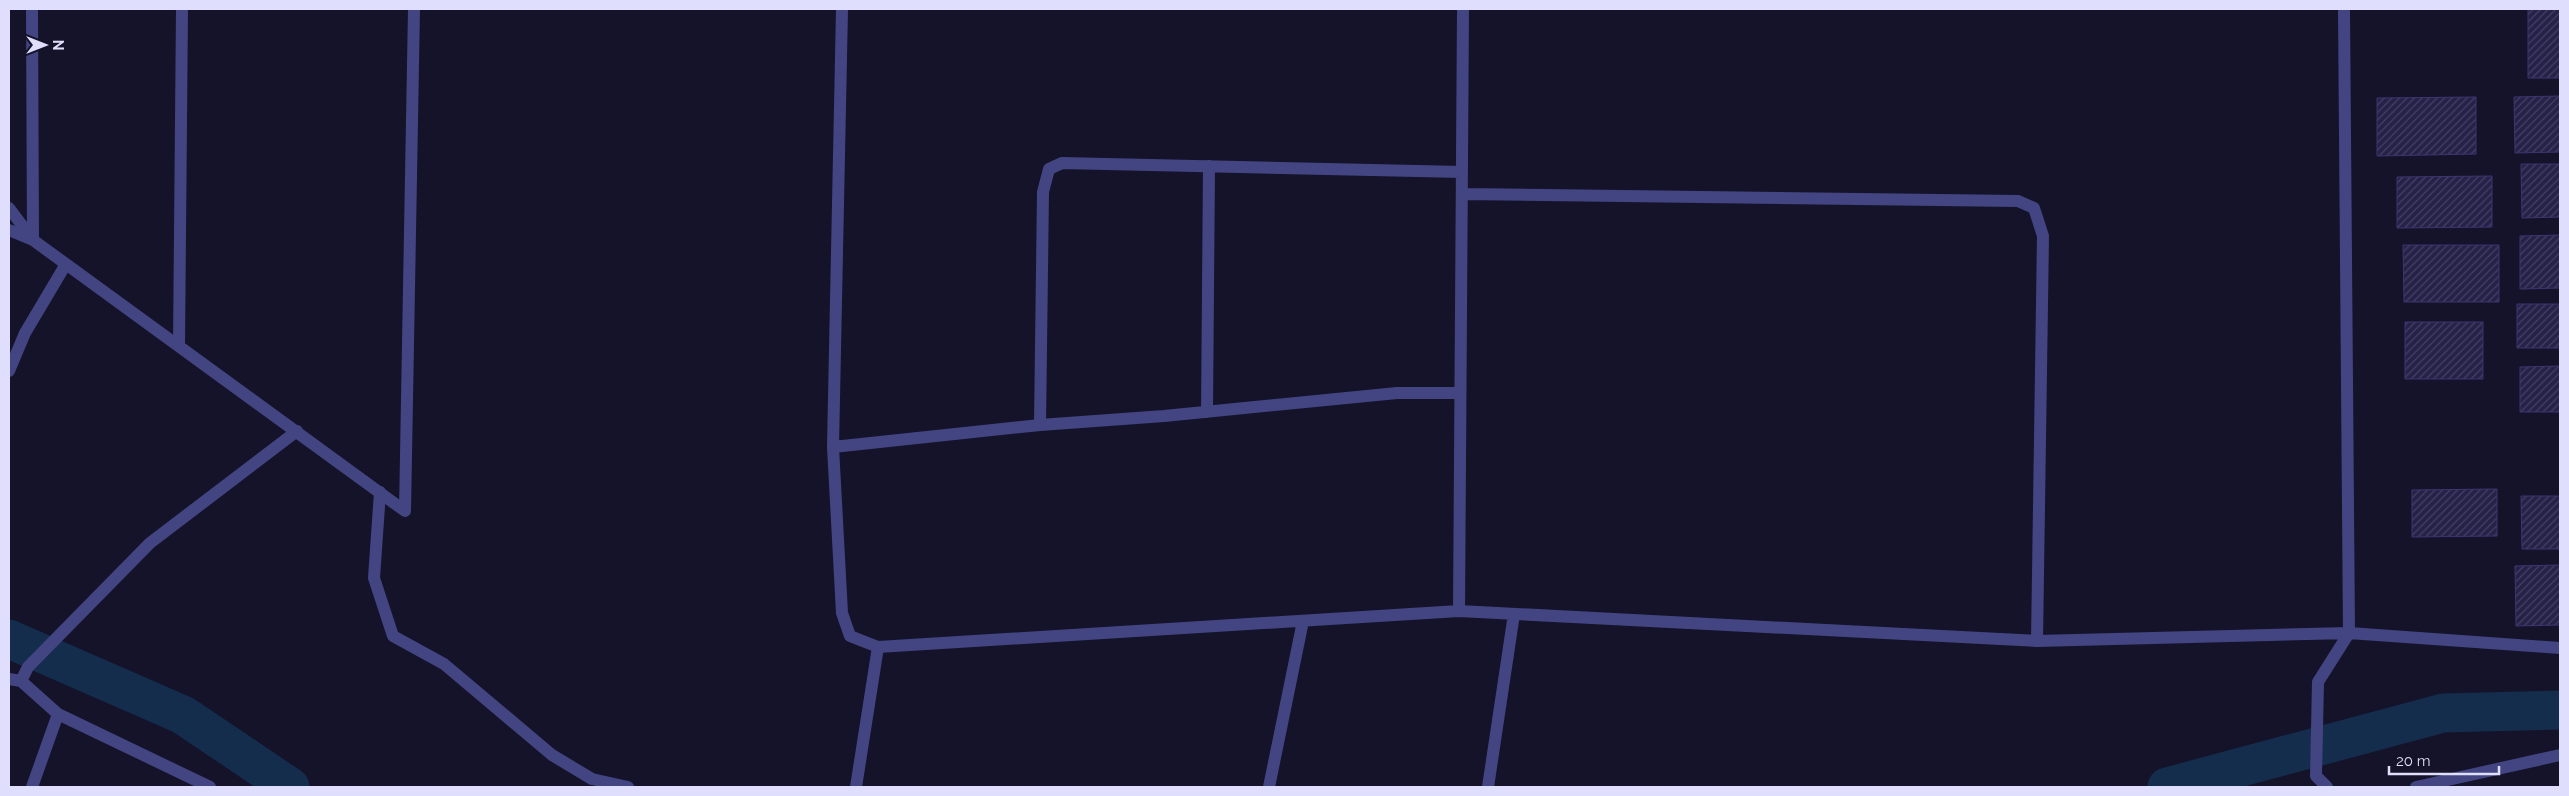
<svg xmlns="http://www.w3.org/2000/svg" width="2569" height="796" font-family="Raleway,sans-serif">
	<defs>
		<pattern id="building-hatch" width="6" height="6" patternUnits="userSpaceOnUse" patternTransform="scale(1.25)"><rect width="6" height="6" fill="#262148"/><path d="M-1 1l2-2M0 6l6-6M5 7l2-2" fill="none" stroke="#454163"/></pattern>
	</defs>
	<rect width="100%" height="100%" fill="#151329"/>
	<g fill="none" stroke-linecap="round" stroke-linejoin="round">
		<path stroke="#142d4c" stroke-width="39" d="M9,639l174,76 107,72
			M2167,787l276,-74 117,-3"/>
	</g>
	<path fill="url(#building-hatch)" stroke="#3d3572" d="M2528,9h32v69h-32z
		M2560,96v56l-45,1 -1,-56z
		M2476,97v57l-99,2v-58z
		M2521,164h39v53l-38,1z
		M2492,176v51l-95,1v-51z
		M2560,235v53l-40,1v-53z
		M2403,245h96v57h-95z
		M2517,304h43v44h-43z
		M2405,322h78v57h-78z
		M2560,366v46h-40v-45z
		M2497,489v47l-85,1v-47z
		M2521,496h39v53h-38z
		M2560,565v60l-44,1 -1,-60z"/>
	<g fill="none" stroke-linecap="round" stroke-linejoin="round">
		<path stroke="#434583" stroke-width="12" d="M32,9l1,231
			M842,9l-9,438 9,166 8,23 28,11 581,-36
			M1463,9l-4,602 578,30 312,-8 211,15
			M1462,194l556,7 16,7 9,28 -6,405
			M9,208l24,32
			M9,230l24,10 372,271 9,-502
			M179,346l3,-337
			M9,371l16,-38 41,-69
			M1207,412l2,-246
			M1040,425l124,-9 233,-23h63
			M833,447l207,-22 3,-233 6,-23 13,-6 400,9
			M380,492l-6,86 19,58 51,28 108,91 40,24 36,8
			M9,679l12,2 37,33 152,73
			M21,681l7,-14 122,-124 147,-112
			M32,787l26,-73
			M856,787l22,-140
			M1269,787l34,-166
			M1488,787l26,-173
			M2327,787l-11,-11 2,-94 31,-49 -5,-624
			M2416,787l144,-32"/>
	</g>
	<rect width="2569" height="796" fill="none" stroke="#dfdefc" stroke-width="20"/>
	<g transform="translate(45 45) rotate(90)" stroke="#151329" stroke-width="4" paint-order="stroke">
	<path d="M0-4L9 19L0 12L-9 19Z" fill="#dfdefc"/>
	<text y="-8" font-size="14" font-weight="bold" text-anchor="middle" fill="#dfdefc">N</text>
	</g>
	<path d="M2389 766v8h110v-8" fill="none" stroke="#dfdefc" stroke-width="2.5"/>
	<text x="2396" y="766" font-size="15" fill="#dfdefc" stroke="#151329" stroke-width="4" paint-order="stroke">20 m</text>
</svg>
